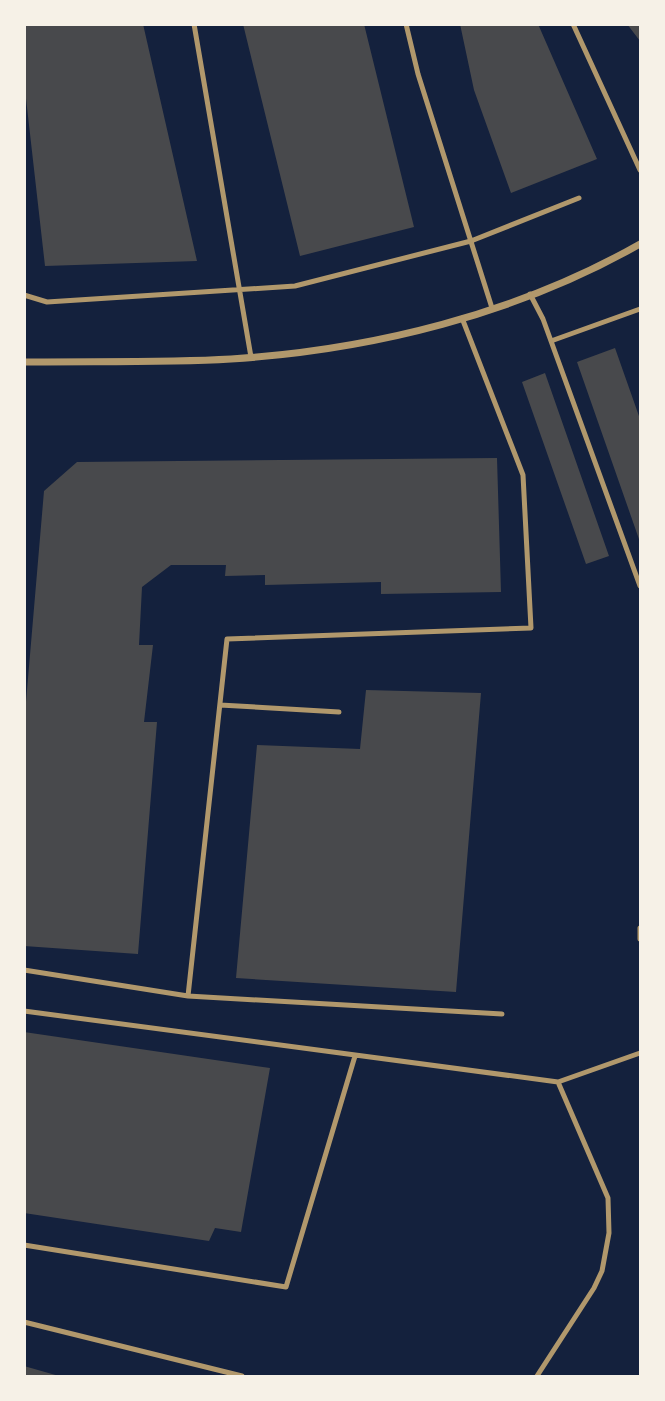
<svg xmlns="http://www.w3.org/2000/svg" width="665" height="1401" font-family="Roboto,sans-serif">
	<rect width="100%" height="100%" fill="#14213d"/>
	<path fill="#48494c" d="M24,24h119l54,237 -152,5 -21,-185z
		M243,24h121l50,203 -114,29z
		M460,24h78l59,135 -86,34 -37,-103z
		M627,24h13v17z
		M615,348l25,71v123l-63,-180z
		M545,373l64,183 -23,8 -64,-182z
		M497,458l4,134 -120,2v-12l-116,3v-10l-40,1 1,-11h-55l-29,22 -3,58h14l-9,77h13l-19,232 -114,-8v-221l20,-234 33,-29z
		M366,690l115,3 -25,299 -220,-14 21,-233 103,4z
		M24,1032l246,36 -29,164 -26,-4 -6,13 -185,-28z
		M24,1366l35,10h-35z"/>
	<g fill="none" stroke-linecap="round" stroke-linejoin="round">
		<path stroke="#b1986c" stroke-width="5" d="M194,24l57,333
			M406,24l12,50 74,234
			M573,24l67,146
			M530,294l13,25 97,267
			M24,295l23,7 248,-16 176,-45 108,-43
			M551,341l89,-32
			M220,705l119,7
			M640,928v11
			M24,970l164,26 314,18
			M188,996l39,-357 304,-11 -8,-153 -61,-157
			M24,1011l534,71 82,-29
			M24,1245l262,42 69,-231
			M24,1322l218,54
			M537,1376l57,-88 8,-17 7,-38 -1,-35 -50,-116"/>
		<path stroke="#b1986c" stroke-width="7" d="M24,362c69,-1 139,1 207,-3 141,-9 286,-45 409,-115"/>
	</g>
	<rect width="665" height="1401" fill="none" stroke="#f6f1e7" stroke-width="52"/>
</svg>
